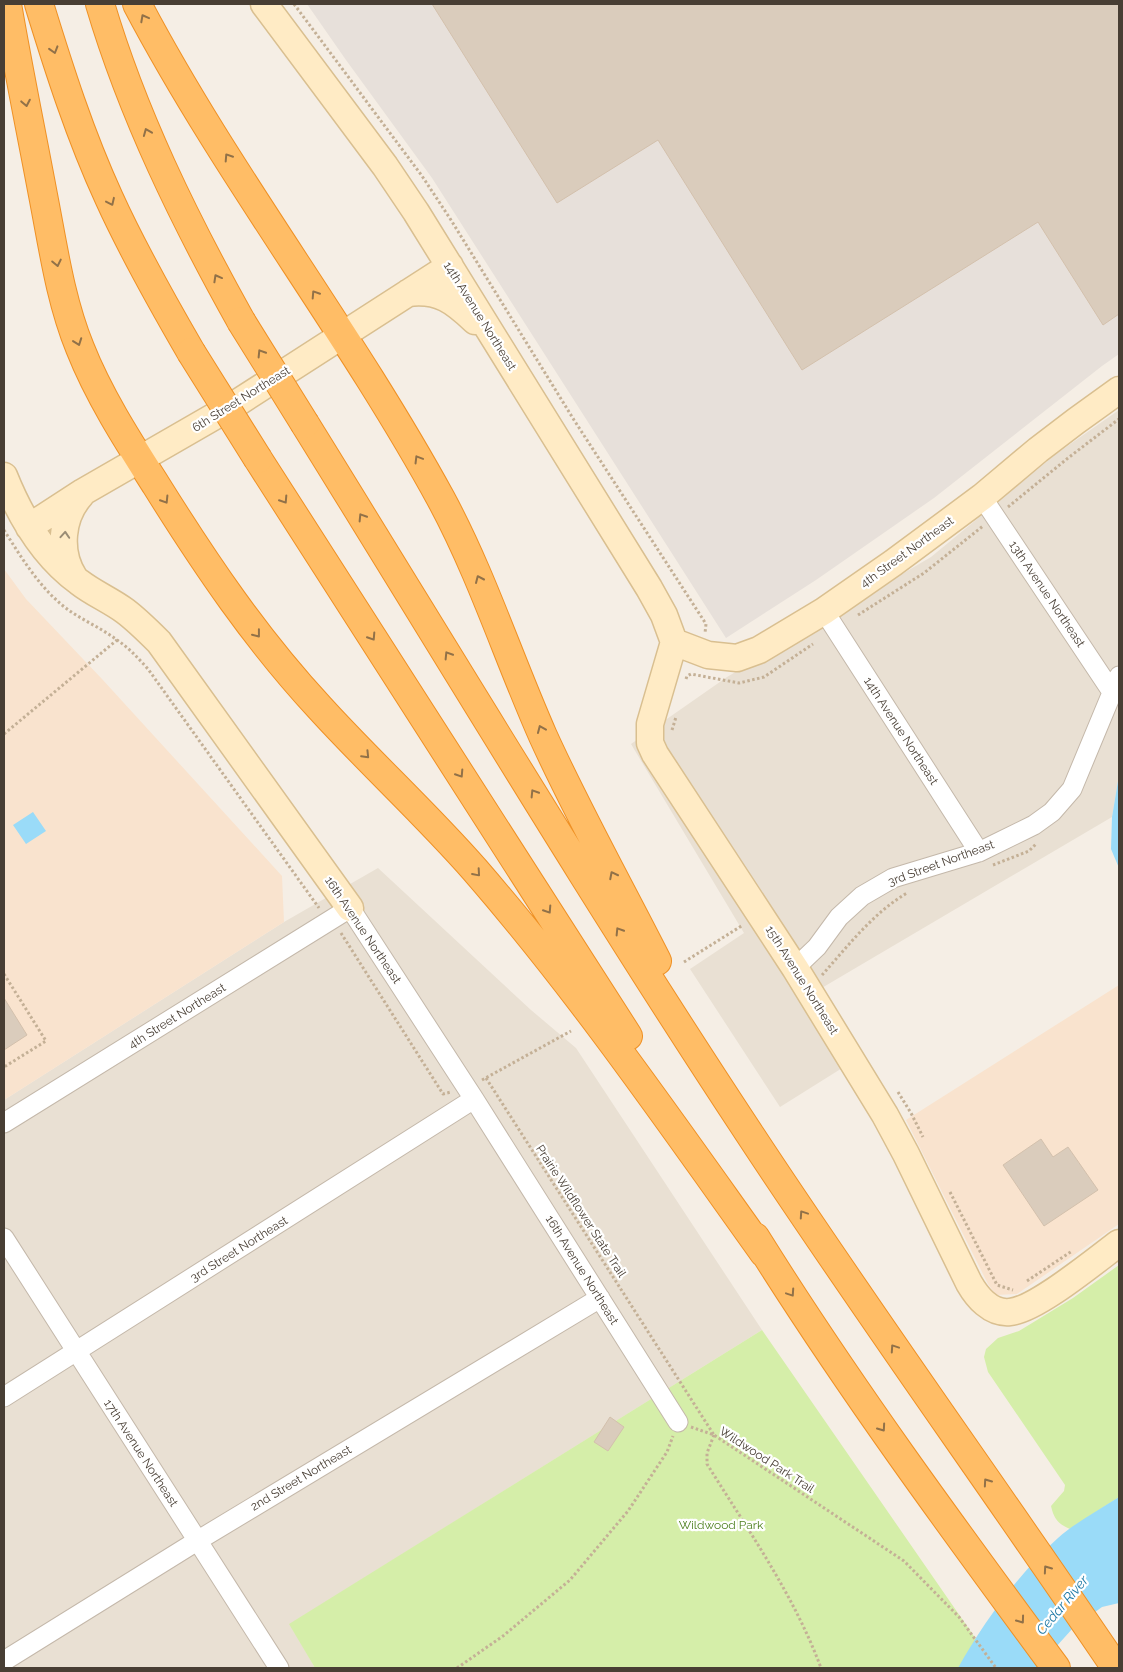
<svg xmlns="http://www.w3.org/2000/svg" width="1123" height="1672" font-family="Raleway,sans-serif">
	<rect width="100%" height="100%" fill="#f5eee5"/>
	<path fill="#e9e0d3" d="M1119,410v365l-7,42 -292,172 43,66 -83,52 -90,-138 54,-36 -113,-189 96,-67 204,-120 125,-103z
		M378,868l153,142 45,38 186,282 -472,294 25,44h-311v-568l280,-178z"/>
	<path fill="#f9e3ce" d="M4,569l22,30 76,80 180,197 2,46 -280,178z
		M1119,985v239l-102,70 -21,1 -8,-11 -82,-164z"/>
	<path fill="#e7e0da" d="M307,4h812v350l-17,12 -168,132 -118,82 -90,58 -294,-460 -86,-118z"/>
	<path fill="#d5eea9" d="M1119,1265v232l-49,32c-12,-5 -16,-10 -19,-23l13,-15 1,-6 -77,-113 -4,-15 2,-8 12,-11 21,-7 54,-33z
		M762,1330l234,338h-681l-26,-44z"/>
	<path fill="#9adbf8" d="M1119,775v93l-8,-19 1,-32z
		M33,812l13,19 -20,13 -13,-19z
		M1119,1497v106l-17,4 -29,21 -36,40h-79c25,-45 62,-96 100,-130 18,-16 41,-28 61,-41z"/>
	<path fill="#daccbc" stroke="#d3c0ac" d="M432,4h687v310l-16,11 -65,-103 -236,148 -144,-230 -101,63z
		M4,998l23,37 -23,15z
		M1041,1139l12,18 15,-10 30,43 -54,36 -41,-61z
		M610,1417l14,10 -16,24 -14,-9z"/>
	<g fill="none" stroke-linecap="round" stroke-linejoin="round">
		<g stroke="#c4b8aa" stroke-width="21">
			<path id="street" d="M982,497l130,195
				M824,611l155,241
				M795,968l22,-21 22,-30 23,-21 31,-18 86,-26 55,-27 18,-13 20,-23 47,-113
				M4,1123l346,-215 124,191 204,323
				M4,1238l275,430
				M4,1397l470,-298
				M4,1661l193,-120 403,-243"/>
		</g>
		<g stroke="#d9bf90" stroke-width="29">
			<path id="secondary" d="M264,4l121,162 31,46 233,376 15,27 10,27
				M408,293c31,-4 46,8 67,28
				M4,476c16,40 39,80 75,106 14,11 31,18 46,29 12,9 23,20 34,31l191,266
				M29,527l54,-35 151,-87 216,-139
				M74,577c-16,-25 -13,-60 7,-82
				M674,642l-24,82v19l5,11 140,214 90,147 21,39 63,129c8,14 22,31 41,29 26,-2 86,-52 109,-69
				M674,642l34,13 29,3 22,-8 65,-39 69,-48 89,-66 56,-47 38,-29 43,-31"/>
		</g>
		<g stroke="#ef9125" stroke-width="30">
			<path id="highway" d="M7,4c11,64 24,127 36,191 10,51 17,104 37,153 19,48 48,93 76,137 50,80 100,154 164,223 50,55 106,106 155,162 105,121 196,253 289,383
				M39,4c20,65 41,131 70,194 24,53 53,104 82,154
				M100,4c33,111 84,215 141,317
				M137,4c90,171 211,325 304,495 41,76 67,158 102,237 35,77 76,150 114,225
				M305,424c147,237 290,476 444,709 119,181 246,356 367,535
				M258,459l370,577
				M755,1237c93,149 197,290 301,431"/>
		</g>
		<path stroke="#c4b096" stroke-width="3" stroke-dasharray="2.5 2.5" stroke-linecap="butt" d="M294,4l128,172 29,44 123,200 132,204 -1,9
			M1008,507l60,-49 51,-39
			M4,530c17,27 34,55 58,75 17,14 38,22 55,35 12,8 21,18 31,29l171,239
			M858,615l66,-42 59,-47
			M686,679l1,-3 4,-2 48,9 25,-6 49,-33
			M672,730l4,-13
			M4,734l113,-94
			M993,865l36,-14 7,-7
			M341,933l102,161 8,-2
			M684,962l59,-37
			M4,974l42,67 -42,26
			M822,975c26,-29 51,-62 85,-82
			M486,1078l228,357
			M482,1080l89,-49
			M898,1092l13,21 12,24
			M950,1192l47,93 16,5
			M1027,1281l45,-30
			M691,1427l23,8 190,126 55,56 37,51
			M714,1435l-7,18v11c41,66 87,131 114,204
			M457,1668l46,-32 67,-56 58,-69 39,-59 6,-16"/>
		<use href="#street" stroke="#fff" stroke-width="19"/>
		<use href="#secondary" stroke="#ffebc5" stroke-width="26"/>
		<use href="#highway" stroke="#ffbd66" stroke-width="28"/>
		<g stroke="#ef9125" stroke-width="30" stroke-linecap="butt">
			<path id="highway-bridge" d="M241,321l64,103
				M191,352l67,107"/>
		</g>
		<use href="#highway-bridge" stroke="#ffbd66" stroke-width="28"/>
	</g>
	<defs><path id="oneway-chevron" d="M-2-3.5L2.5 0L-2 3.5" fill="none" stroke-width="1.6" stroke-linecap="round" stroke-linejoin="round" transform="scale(1.25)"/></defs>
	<g stroke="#917148">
		<use href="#oneway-chevron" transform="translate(144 18) rotate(-118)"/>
		<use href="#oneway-chevron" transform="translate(54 50) rotate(73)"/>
		<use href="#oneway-chevron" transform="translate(26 103) rotate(79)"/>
		<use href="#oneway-chevron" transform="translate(147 132) rotate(-112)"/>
		<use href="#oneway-chevron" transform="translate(228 157) rotate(-123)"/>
		<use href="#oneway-chevron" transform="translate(111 202) rotate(65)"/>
		<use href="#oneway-chevron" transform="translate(57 263) rotate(78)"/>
		<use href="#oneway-chevron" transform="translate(217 278) rotate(-119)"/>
		<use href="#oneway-chevron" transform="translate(315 294) rotate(-123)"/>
		<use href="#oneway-chevron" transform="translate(78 342) rotate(70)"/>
		<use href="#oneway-chevron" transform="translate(261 353) rotate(-122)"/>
		<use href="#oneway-chevron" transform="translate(418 459) rotate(-121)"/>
		<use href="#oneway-chevron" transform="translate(165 500) rotate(58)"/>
		<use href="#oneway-chevron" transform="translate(284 500) rotate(57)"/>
		<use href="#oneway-chevron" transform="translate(362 517) rotate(-122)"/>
		<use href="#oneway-chevron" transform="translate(479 579) rotate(-114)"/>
		<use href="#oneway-chevron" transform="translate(257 634) rotate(52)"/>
		<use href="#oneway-chevron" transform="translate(372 637) rotate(57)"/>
		<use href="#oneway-chevron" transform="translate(448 655) rotate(-122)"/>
		<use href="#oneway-chevron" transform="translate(541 729) rotate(-113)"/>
		<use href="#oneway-chevron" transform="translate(366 755) rotate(46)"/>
		<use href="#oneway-chevron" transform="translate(460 774) rotate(57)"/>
		<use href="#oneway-chevron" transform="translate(534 793) rotate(-122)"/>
		<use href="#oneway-chevron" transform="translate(477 873) rotate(49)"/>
		<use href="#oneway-chevron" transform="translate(613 875) rotate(-117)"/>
		<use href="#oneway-chevron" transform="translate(548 910) rotate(57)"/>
		<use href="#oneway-chevron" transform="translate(619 931) rotate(-122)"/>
		<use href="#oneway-chevron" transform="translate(803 1214) rotate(-124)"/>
		<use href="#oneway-chevron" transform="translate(791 1293) rotate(56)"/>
		<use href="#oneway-chevron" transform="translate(894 1348) rotate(-124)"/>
		<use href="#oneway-chevron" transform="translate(882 1428) rotate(55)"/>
		<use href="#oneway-chevron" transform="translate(987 1482) rotate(-125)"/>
		<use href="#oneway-chevron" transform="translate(1047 1569) rotate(-125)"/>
		<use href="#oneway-chevron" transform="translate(1021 1620) rotate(54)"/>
	</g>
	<use stroke="#9a8c75" href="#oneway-chevron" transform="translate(65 535) rotate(-86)"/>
	<g text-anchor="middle" stroke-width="4.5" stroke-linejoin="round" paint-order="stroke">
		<g font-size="12" fill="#483e34" stroke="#fff">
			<text transform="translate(480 316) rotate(58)" y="4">14th Avenue Northeast</text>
			<text transform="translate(241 399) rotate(-32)" y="4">6th Street Northeast</text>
			<text transform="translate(907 552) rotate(-36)" y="4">4th Street Northeast</text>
			<text transform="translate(1047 594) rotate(56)" y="4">13th Avenue Northeast</text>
			<text transform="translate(901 731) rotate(57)" y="4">14th Avenue Northeast</text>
			<text transform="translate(941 863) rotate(-20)" y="4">3rd Street Northeast</text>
			<text transform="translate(363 930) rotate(56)" y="4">16th Avenue Northeast</text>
			<text transform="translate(802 980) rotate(58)" y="4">15th Avenue Northeast</text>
			<text transform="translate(177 1016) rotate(-32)" y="4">4th Street Northeast</text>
			<text transform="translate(581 1211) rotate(57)" y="4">Prairie Wildflower State Trail</text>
			<text transform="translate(239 1249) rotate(-32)" y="4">3rd Street Northeast</text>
			<text transform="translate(582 1270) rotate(58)" y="4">16th Avenue Northeast</text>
			<text transform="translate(141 1453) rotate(57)" y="4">17th Avenue Northeast</text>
			<text transform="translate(767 1460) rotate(33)" y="4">Wildwood Park Trail</text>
			<text transform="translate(301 1478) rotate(-31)" y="4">2nd Street Northeast</text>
		</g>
		<g font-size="12" fill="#4e8020" stroke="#fff">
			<text x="721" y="1529">Wildwood Park</text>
		</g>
		<g font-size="14" font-style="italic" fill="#1f7aa6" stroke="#fff">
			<text transform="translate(1062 1605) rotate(-50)" y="5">Cedar River</text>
		</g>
	</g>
	<rect width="1123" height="1672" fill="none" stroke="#483e34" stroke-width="10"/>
</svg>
